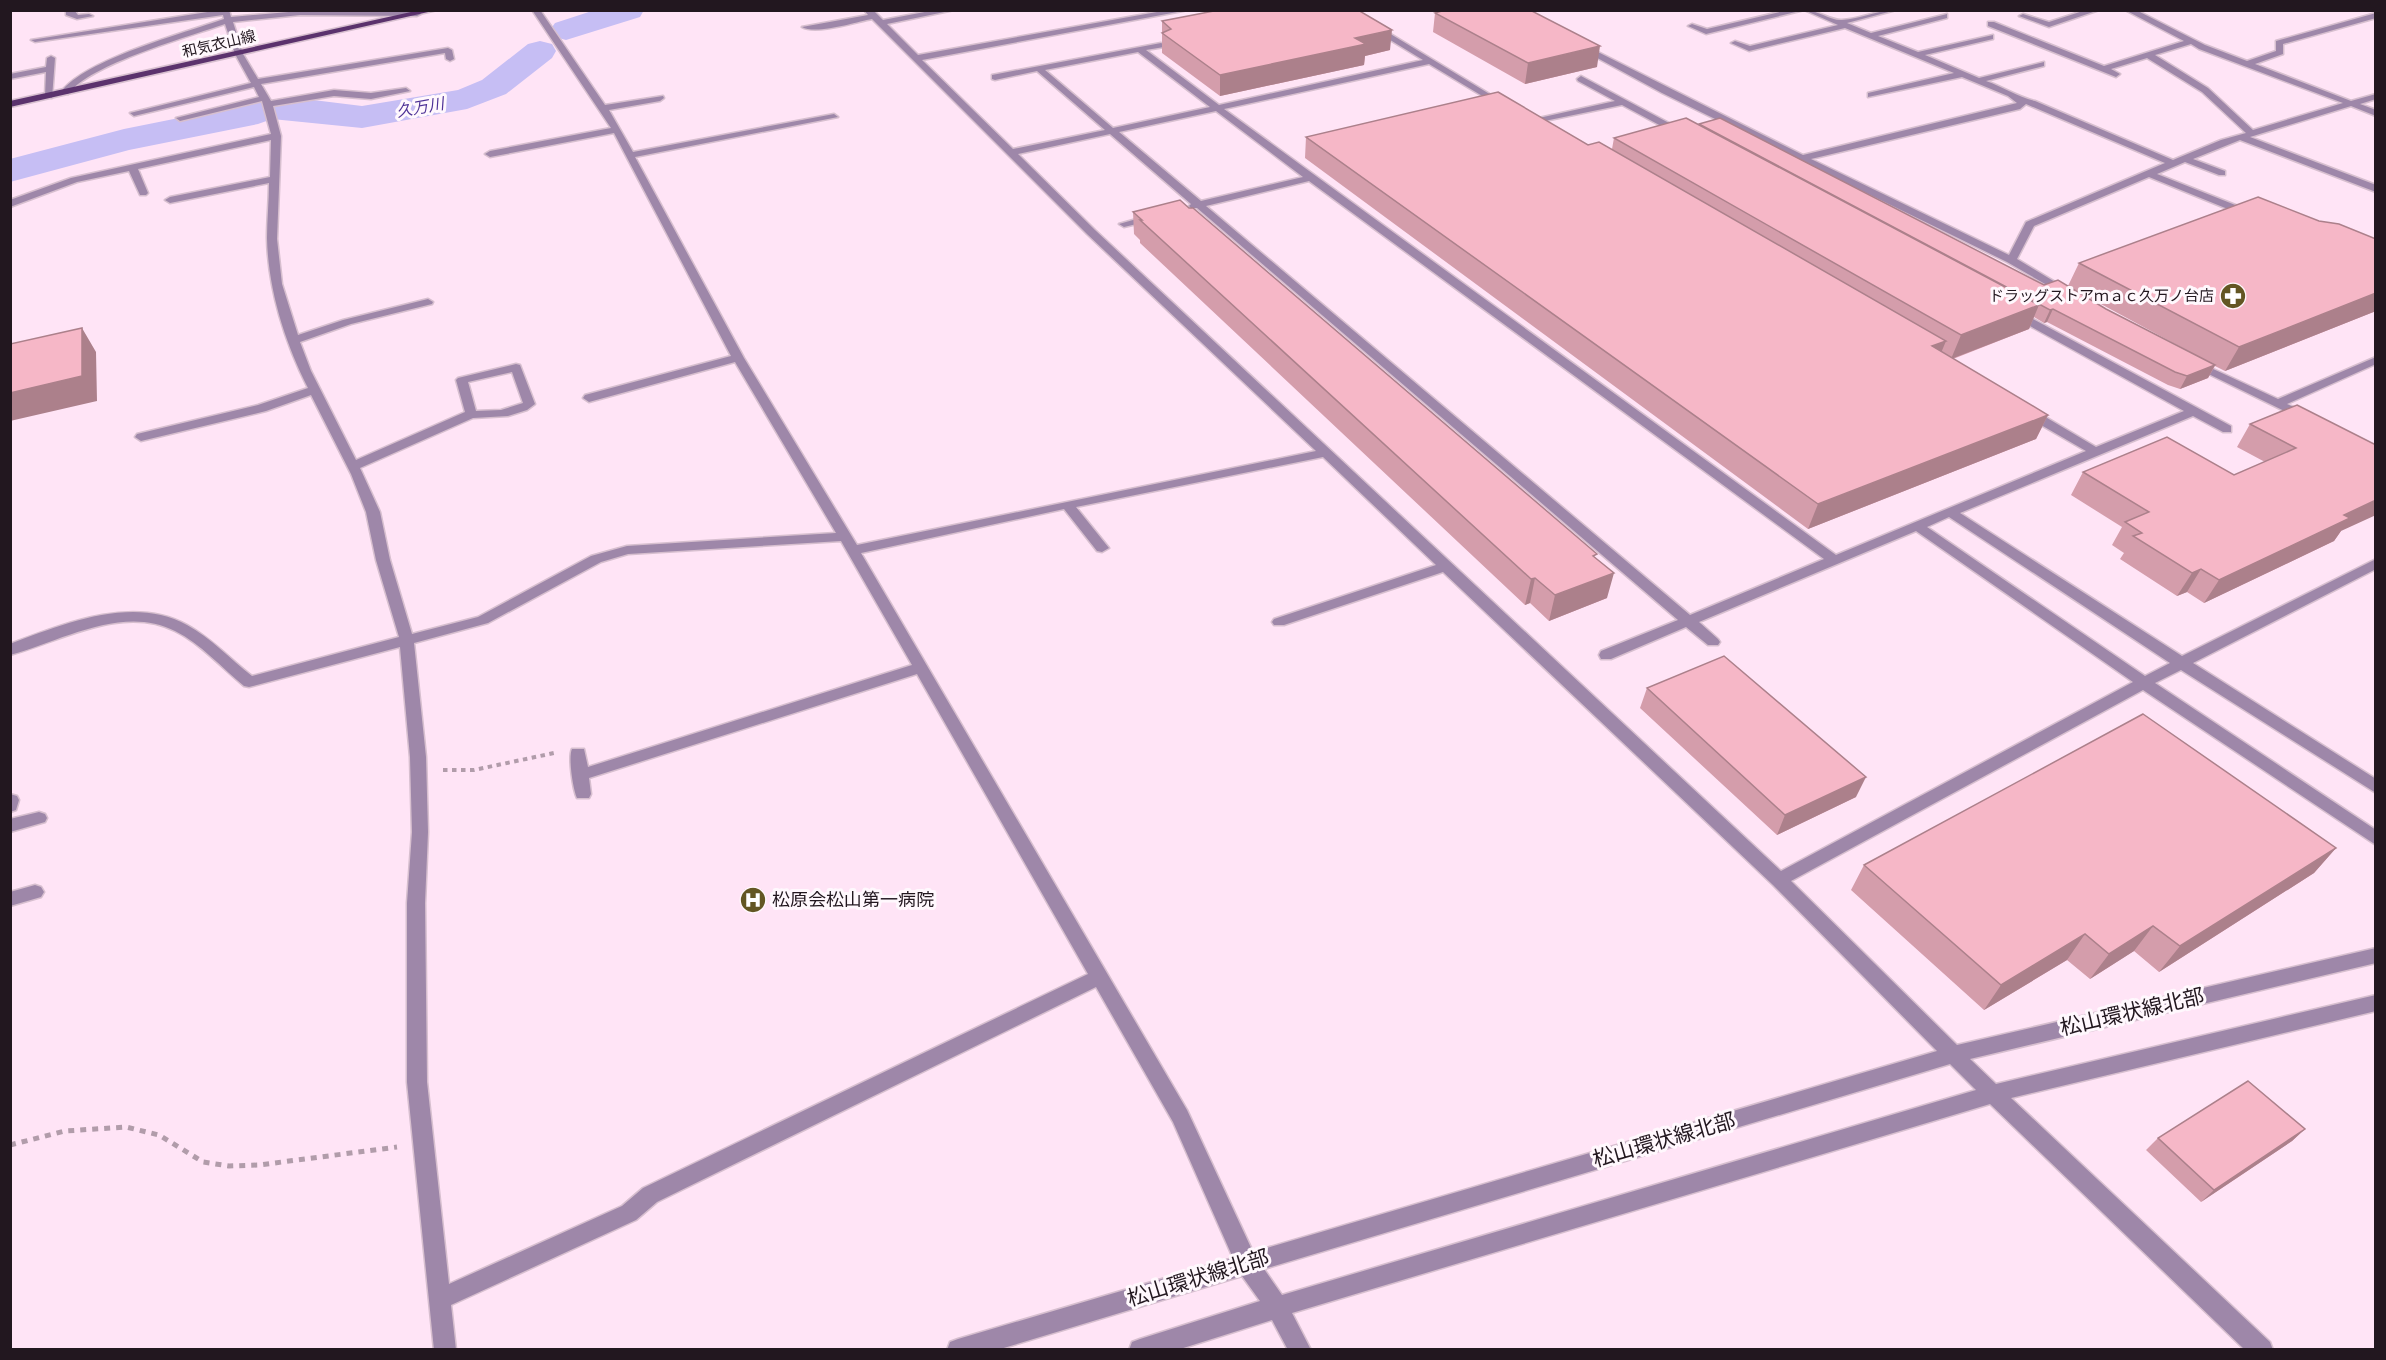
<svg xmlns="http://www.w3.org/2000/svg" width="2386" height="1360" font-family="Karla,'Noto Sans JP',sans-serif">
	<rect width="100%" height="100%" fill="#ffe4f6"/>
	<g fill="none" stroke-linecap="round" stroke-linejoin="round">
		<path fill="#c6bef4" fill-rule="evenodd" d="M595,10h49l-4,7 -74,23 -11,-3 -5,-7 5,-7z
			M540,41l12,3 4,7 -4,7 -46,36 -39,15 -105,19 -90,-9 -14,5 -129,26 -119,32v-23l114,-30 134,-27 12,3 14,-5 21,-1 57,7 96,-16 24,-10 46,-36z"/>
		<g stroke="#d7bfcf" stroke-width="3">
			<path id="minor" d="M66,10h8l4,5 11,-1 4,2 -16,3 -11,-4z
				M220,10h9l2,7 69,-6 118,-1 3,4 -4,2 -117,-1 -67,7 10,32 15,25 190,-31 4,2 2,9 -4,2 -4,-2 -1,-6 -184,31 10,17 63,-11 37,3 35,-5 4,3 -39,8 -37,-3 -61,10 8,30 -4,103 5,45 16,51 45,-15 85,-21 5,3 -1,2 -81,20 -51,18 11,29 45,89 109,-48 -9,-32 2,-2 58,-14 4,1 15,39 -8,6 -19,6 -35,2 -113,50 20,44 10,48 22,74 66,-17 113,-61 36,-10 209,-13 -101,-171 -146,40 -6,-4 2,-3 146,-39 -117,-223 -124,24 -5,-3 5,-3 121,-23 -79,-118h8l65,95 58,-9 1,2 -4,3 -51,9 24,42 201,-38 4,3 -203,40 109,201 113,187 459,-94 -229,-217 -215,-215c-16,3 -56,16 -70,8l66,-12 -4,-5h9l10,10 52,-10h19l-67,14 31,31 250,-45h20l-266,50 91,89 92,-19 -68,-59 -42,9 -3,-1v-4l169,-32 4,2 -1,2 -18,3 73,55 204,-45 -82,-50h10l155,94 -7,2 -70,-42 -205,45 612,446 250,-104 -62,-36v-6h8l64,38 88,-36 -174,-96v-4h8l213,115v6h-8l-30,-16 -233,97 222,143 194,-97v10l-183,94 183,116v14l-195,-123 -26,13 221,147v15l-233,-155 -352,191 166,164 419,-97v15l-406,96 26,25 380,-89v16l-365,87 259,244 3,8h-28l-255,-246 -698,209 19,37h-23l-16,-30 -95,30h-48l3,-8 8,-3 120,-38 -18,-25 -245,74h-50l3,-8 8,-3 275,-81 -60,-136 -77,-135 -439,215 -21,18 -185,85 5,45h-22l-27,-268v-179l5,-71 -2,-75 -10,-110 -151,40 -5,-1c-22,-18 -43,-42 -69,-55 -52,-27 -114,10 -165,24v-11c53,-20 123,-49 177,-19 24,13 43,34 65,51l147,-39 -23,-77 -10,-48 -15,-38 -40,-79 -45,16 -125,30 -6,-4 2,-3 121,-29 50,-17c-23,-45 -40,-99 -41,-150 0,-18 2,-37 2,-55l-99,20 -5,-3 5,-3 100,-20 1,-37 -133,29 10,24 -2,2h-6l-11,-24 -52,11 -67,25v-7l61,-22 200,-44 -9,-33 -82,20 -4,-3 83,-21 -5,-10 -120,29 -4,-3 121,-30 -16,-29 -10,-30c-37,13 -135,40 -157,70l-7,-2c23,-32 123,-59 163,-73l-1,-4 -188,27 -4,-2zM1138,52l72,55 -97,21 -68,-58zM1216,111l87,66 -102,24 -82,-69zM1110,134l81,70 -2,2 2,2h6l481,412 -77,31 -2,4 2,4h10l75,-32 22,18h10l2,-3 -2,-3 -19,-17 217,-91 217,151 -352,189 -686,-641 -77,-76zM1309,181l515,378 -134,56 -484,-409zM512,372l11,31 -22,7 -25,1 -8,-29zM1323,457l113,108 -162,54 -2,3 2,3h10l159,-53 330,313 164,166 -684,201 -66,-142 -326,-557 203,-44 33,42 5,1 7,-4 -33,-41zM1949,517l221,146 -25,13 -218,-149zM841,541l71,124 -324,102 -4,-18h-12c-4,8 1,41 5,49h12l2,-4 -2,-16 328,-104 171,300 -445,214 -21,18 -173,78 -22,-202 -2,-179 3,-71 -2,-75 -12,-114 74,-20 113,-61 27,-8zM1950,1064l26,26 -694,205 -18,-26z
				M1788,10h16l-98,24 -18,-8 4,-2 15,5z
				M1804,10c14,0 27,11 38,10 18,-1 35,-10 54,-10l-49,13 24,10 76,-19v4l-69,18 40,16 75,-17v4l-68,16 54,23 65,-16v4l-58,15c17,6 32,16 49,20l138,59 48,-20 25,-7 -44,-41 -55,-34 -36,11 9,5 -4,3 -128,-51v-4h6l110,44 80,-25 -59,-31h11l69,35 42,16 29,-10v-10l100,-28v5l-93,26v10l-28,10 96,37 25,-7v5l-16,5 16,6v6l-25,-10 -101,31 126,48v7l-136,-52 -47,19 32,12v4h-6l-34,-13 -28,12 96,38v4h-8l-96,-39 -115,49 -17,33 53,32v4l-4,1 -59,-34 -345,-169 -85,-46 7,-2 219,110 214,-52 -9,-7 -46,-19 -94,20v-4l86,-20 -109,-45 -96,23 -18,-8 4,-2 15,5 88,-21zM2191,44l8,5 144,54 -90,27 -45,-42 -53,-33zM2026,104l139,59 -139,59 -17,33 -198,-96 209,-50z
				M2086,10h13l-50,17 -30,-11 4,-2 26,8z
				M51,56l4,2 -3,40 -7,-2 1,-24 -36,7v-5l36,-7 1,-9z
				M1581,76l103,55 2,2 -8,2 -56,-30 -92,19v-4l85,-19 -37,-20 -1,-2z
				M1154,214l4,1v4l-34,8 -5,-3z
				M2376,357v7l-89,40 22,10 2,3 -6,4 -117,-57 6,-3 4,1 80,37z
				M10,794l7,2 2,4 -3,10 -6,2z
				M39,812l6,2 2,4 -2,4 -35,10v-13z
				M35,885l6,2 3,5 -3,5 -31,9v-14z"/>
		</g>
		<g stroke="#d7bfcf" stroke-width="3">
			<path id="major" d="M420,10h17l-427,97v-6z"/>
		</g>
		<path stroke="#b19caa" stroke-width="4" stroke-dasharray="4.5 4.5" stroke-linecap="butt" d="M443,770h31l80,-17"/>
		<path stroke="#b19caa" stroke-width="5" stroke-dasharray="6 6" stroke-linecap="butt" d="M10,1145l55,-14 61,-4 33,8 44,27 26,4 30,-1 138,-18"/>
		<use href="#minor" fill="#9e87a9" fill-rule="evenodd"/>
		<use href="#major" fill="#5b326d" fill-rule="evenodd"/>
	</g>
	<path fill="#d49dab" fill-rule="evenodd" d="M1435,13l162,54 -72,17 -92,-52z
		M1162,21l228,29 -25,6 -1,9 -144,31 -58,-43z
		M1699,125l345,160 24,1 11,-23 240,-42 57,18v72l-151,60 -10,-5 -7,12 -28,11 -12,-4 -121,-63 -3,1 -10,-6 -5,12 -76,30 95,56 -12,24 -228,90 -503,-371 1,-21 282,8 24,4 2,-11zM2073,289l117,63 -84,-43z
		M1133,212l463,346 11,40 -58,23 -19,-18 -5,2 -385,-362v-3l-6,-6z
		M2297,405l44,126 -7,10 -130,62 -17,-11 -10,4 -57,-37 4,-6 -12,-8 10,-18 -51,-32 12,-23 151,3 31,-13 -28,-15 13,-23z
		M1647,688l209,109 -79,38 -137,-127z
		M2336,848l-22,25 -155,99 -25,-21 -44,28 -23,-19 -83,50 -133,-120 13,-25z
		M2305,1129l-13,12 -91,61 -55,-52 12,-12z"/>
	<path fill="#ac808b" d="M1392,30l-2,20 -25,6 -1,9 -144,31v-21l135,-37z
		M1600,46l-3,21 -72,17 3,-21z
		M2376,293v18l-151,60 14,-24z
		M2039,305l-10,24 -78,30 10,-24z
		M2053,309l-6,13 -3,1 6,-13z
		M82,328l14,24 1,49 -87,20v-28z
		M1946,341l-10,24 -4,-19z
		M2215,365l-7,13 -28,11 7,-13z
		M2048,415l-12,24 -228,90 10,-25z
		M2376,500v15l-35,16 -7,10 -130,62 15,-23 125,-65z
		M2201,569l-14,23 -10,4 15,-23z
		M1614,573l-7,25 -58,23 6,-26z
		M1535,578l-5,25 -5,2 6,-26z
		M1866,777l-10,20 -79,38 8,-20z
		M2336,848l-22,25 -155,99 21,-26z
		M2153,926l-19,25 -44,28 19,-25z
		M2085,934l-18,26 -83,50 17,-25z
		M2305,1129l-13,12 -91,61 13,-12z"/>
	<path fill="#f6b7c7" stroke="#ac808b" stroke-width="1.5" d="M1219,10h139l34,20 -37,8 11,6 -146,31 -58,-42 9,-4 -9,-8z
		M1445,10h85l70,36 -72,17 -93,-50z
		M1498,92l90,53 11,-3 347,199 -14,5 116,69 -230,89 -512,-367z
		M1686,118l353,187 -78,30 -347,-197z
		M1720,118l324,167 14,-5 48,29 109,56 -28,11 -12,-4 -122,-63 -3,1 -351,-186z
		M2258,197l61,24 20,3 37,15v54l-137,54 -160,-84z
		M1180,200l9,8h4l404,346 -4,2 21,17 -59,22 -20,-17 -4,1 -391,-359h2l-9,-8z
		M82,328v48l-72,17v-49z
		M2297,405l79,40v55l-32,15 6,3 -131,62 -18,-11 -9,4 -59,-37 9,-3 -17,-11 24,-10 -66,-40 84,-35 67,38 62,-27 -46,-24z
		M1724,656l142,121 -81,38 -138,-127z
		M2143,714l193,134 -156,98 -27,-20 -44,28 -24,-20 -84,51 -137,-120z
		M2248,1081l57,48 -91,61 -56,-52z"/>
	<defs>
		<g id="pharmacy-disc" transform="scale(1.35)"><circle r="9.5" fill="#635623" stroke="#fff8fd"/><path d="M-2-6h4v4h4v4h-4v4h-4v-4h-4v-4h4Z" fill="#fff"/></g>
		<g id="hospital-disc" transform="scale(1.35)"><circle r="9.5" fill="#635623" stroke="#fff8fd"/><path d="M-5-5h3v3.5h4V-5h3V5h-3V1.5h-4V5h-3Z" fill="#fff"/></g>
	</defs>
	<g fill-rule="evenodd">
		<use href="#pharmacy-disc" x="2233" y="296"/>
		<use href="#hospital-disc" x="753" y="900"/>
	</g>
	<g text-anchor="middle" stroke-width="6" stroke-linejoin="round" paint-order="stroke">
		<g font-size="15" fill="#22171f" stroke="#fff8fd">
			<text transform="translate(219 44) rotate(-13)" y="5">和気衣山線</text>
		</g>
		<g font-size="15" fill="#22171f" stroke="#fff8fd" text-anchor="end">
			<text x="2214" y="301">ドラッグストアｍａｃ久万ノ台店</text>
		</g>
		<g font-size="16" font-style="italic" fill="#4e3296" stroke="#fff8fd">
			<text transform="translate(420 107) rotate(-10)" y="6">久万川</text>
		</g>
		<g font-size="18" fill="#22171f" stroke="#fff8fd" text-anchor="start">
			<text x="772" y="906">松原会松山第一病院</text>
		</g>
		<g font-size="21" fill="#22171f" stroke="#fff8fd">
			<text transform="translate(2132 1012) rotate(-13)" y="7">松山環状線北部</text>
			<text transform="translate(1664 1140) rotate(-16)" y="7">松山環状線北部</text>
			<text transform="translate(1198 1278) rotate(-17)" y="7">松山環状線北部</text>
		</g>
	</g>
	<rect width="2386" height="1360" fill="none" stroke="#22171f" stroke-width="24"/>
</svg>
